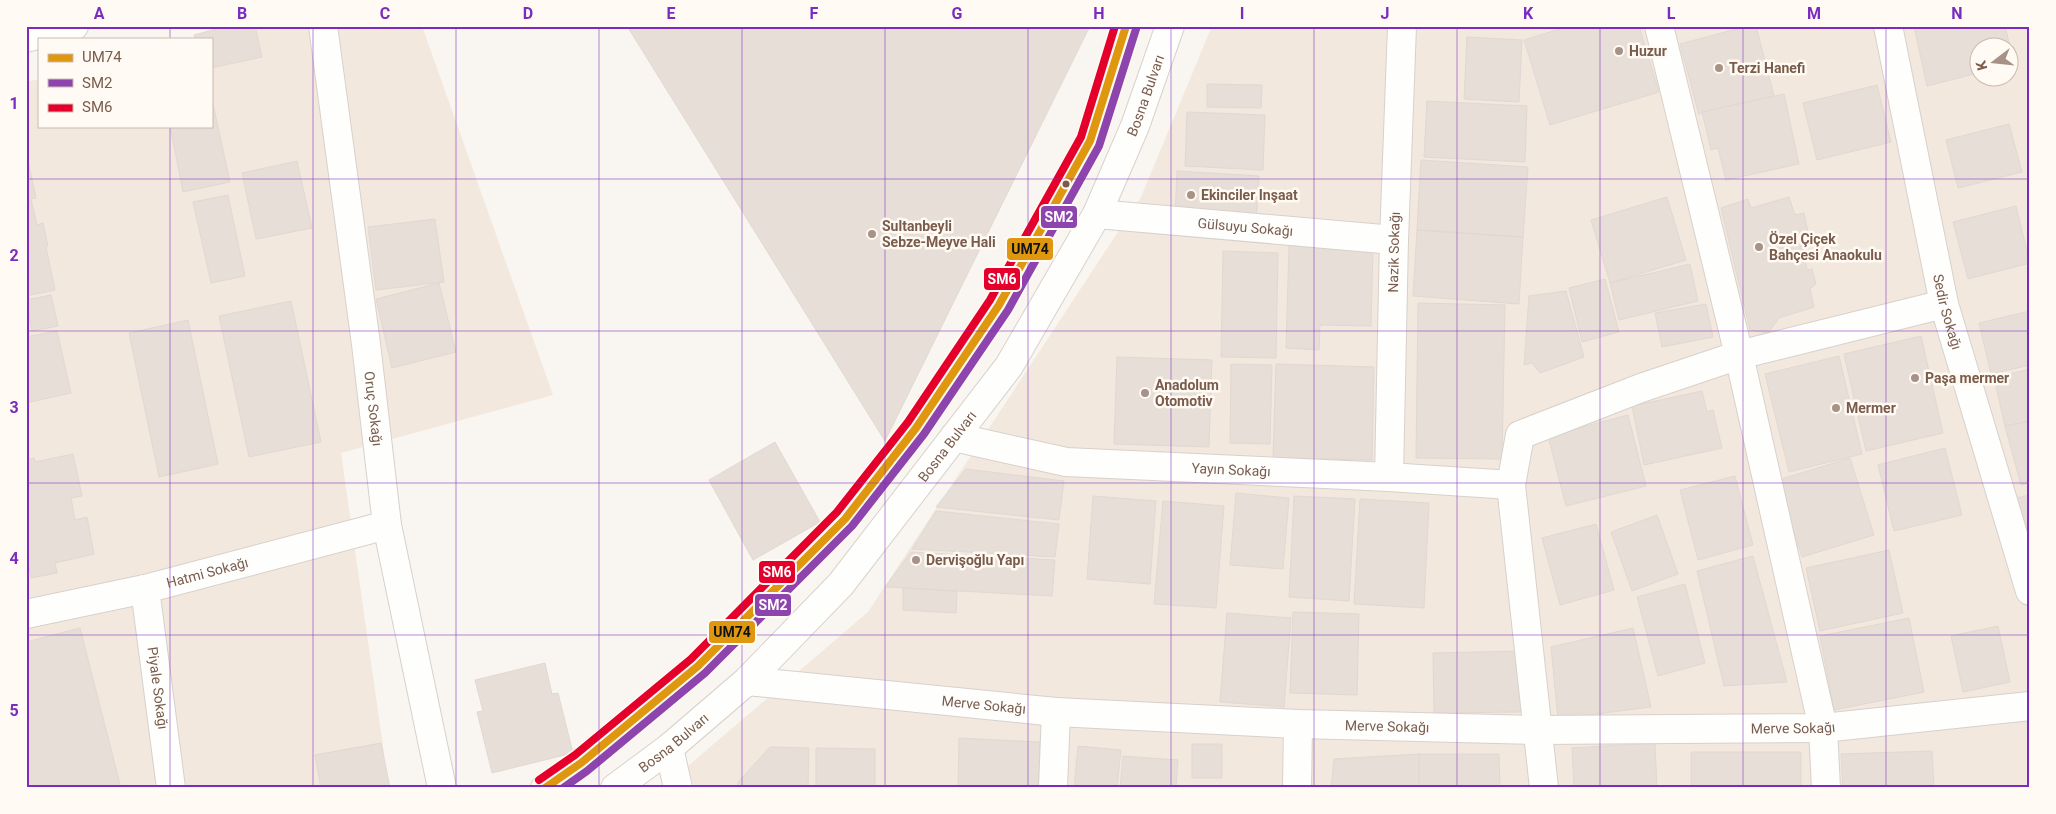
<svg xmlns="http://www.w3.org/2000/svg" width="2056" height="814" font-family="Roboto,sans-serif">
	<rect width="100%" height="100%" fill="#f9f5f0"/>
	<path fill="#f2e8de" fill-rule="evenodd" d="M254,26h168l131,369 -212,58 48,335h-363v-706l13,-3v47h172v-87z
		M1212,26h818v762h-1336l-6,-22 180,-154 273,-415zM1978,48h30v30h-30z"/>
	<path fill="#e6ded7" stroke="#e2d8d2" d="M227,26h28l7,31 -51,11v-29h-16l-1,-4z
		M627,26h463l-205,415z
		M1569,26h70l20,66 -109,33 -26,-85z
		M1748,26h8l18,70 -72,16 -3,3 -19,-71z
		M1914,26h91l9,37 -6,2v-17h-30v25l-51,13z
		M1467,37l55,3 -3,62 -55,-3z
		M1207,84l55,1 -1,23 -54,-1z
		M1877,85l14,57 -74,18 -14,-57z
		M1784,94l15,70 -73,16 -8,-32 -7,2 -9,-38z
		M211,95l19,87 -47,10 -13,-66h41z
		M1427,101l100,5 -2,56 -101,-5z
		M1187,112l78,3 -2,55 -78,-4z
		M2009,124l13,48 -64,16 -12,-48z
		M26,152l10,46 -5,1 6,26 6,-2 5,23 -2,1 9,43 -29,6z
		M1421,160l107,7 -5,70 -106,-7z
		M297,161l15,67 -56,11 -14,-66z
		M1177,171l82,5 -3,46 -81,-5z
		M228,195l17,81 -34,7 -18,-81z
		M1667,197l19,63 -76,23 -19,-63z
		M1789,197l6,18 9,-2 4,20 -7,2 6,35 5,-1 4,15 -6,5 4,18 -35,11 -11,15 -18,-3 -29,-122 27,-9 3,9z
		M2016,206l14,57 -62,16 -15,-57z
		M435,219l9,63 -68,8 -8,-63z
		M1417,230l106,7 -4,67 -106,-8z
		M1289,246l84,3 -2,77 -51,-1 -1,25 -33,-2z
		M1223,251l55,2 -2,105 -55,-1z
		M1690,264l8,37 -79,19 -9,-37z
		M1605,279l14,53 -37,10 -13,-54z
		M439,283l17,69 -64,16 -16,-69z
		M1566,291l18,66 -44,16 -8,-10 -8,2 5,-69z
		M51,295l7,31 -26,5 -6,-31z
		M291,301l30,141 -72,15 -30,-141z
		M1418,303l87,2 -3,154 -86,-1z
		M1706,304l7,33 -51,10 -7,-34z
		M2030,311v54l-39,9 -12,-51z
		M188,320l30,144 -59,13 -30,-144z
		M57,331l14,62 -45,10v-66z
		M1921,336l22,97 -77,18 -22,-97z
		M1839,356l23,98 -73,18 -24,-98z
		M1117,357l95,3 -3,87 -95,-3z
		M1231,364l41,1 -2,79 -40,-1z
		M1276,364l98,3 -2,93 -99,-2z
		M2030,369v52l-25,5 -11,-48z
		M1702,391l5,21 6,-2 9,38 -78,17 -12,-59z
		M1628,415l18,71 -80,20 -18,-70z
		M2030,421v62l-9,2 -16,-59z
		M775,442l45,80 -67,38 -44,-80z
		M1945,448l17,67 -68,16 -16,-66z
		M73,454l9,42 -11,2 4,22 12,-3 7,37 -39,9 2,10 -26,5 -2,-10 -3,1v-109l8,-2 1,4z
		M1850,458l24,77 -72,22 -24,-77z
		M966,469l98,12 -5,39 -123,-13z
		M1735,476l18,69 -55,15 -18,-70z
		M1236,493l53,5 -6,71 -53,-4z
		M2030,495v50l-13,-47z
		M1093,496l63,5 -6,83 -63,-5z
		M1294,496l61,3 -6,102 -60,-4z
		M1360,499l69,4 -5,105 -70,-4z
		M1163,501l61,5 -8,102 -62,-4z
		M936,511l123,13 -4,33 -143,-8z
		M1657,515l21,59 -46,17 -21,-59z
		M1596,524l18,66 -54,15 -18,-67z
		M1889,550l14,63 -83,18 -14,-63z
		M911,552l144,8 -3,36 -167,-9z
		M1753,556l34,126 -63,4 -27,-115z
		M1685,584l20,79 -47,13 -21,-79z
		M903,588l54,3 -1,22 -53,-3z
		M1293,612l66,2 -2,81 -67,-2z
		M1227,613l64,5 -7,89 -64,-5z
		M1909,618l15,74 -90,18 -14,-74z
		M1998,626l12,56 -47,10 -12,-56z
		M80,628l41,160h-95v-146z
		M1633,628l18,79 -93,12 -7,-72z
		M1521,651l1,61 -88,1 -1,-60z
		M545,663l7,31 6,-1 15,60 -81,20 -15,-61 6,-1 -8,-31z
		M959,738l81,4 -1,46h-81z
		M381,743l9,45h-69l-6,-33z
		M1655,743l2,45h-83l-2,-40z
		M1192,744h30v34h-30z
		M1078,746l43,4 -4,38h-43z
		M770,747l39,1 -1,40h-70v-6z
		M816,748l59,1v39h-59z
		M1932,751l2,37h-91l-2,-34z
		M1691,752h110v36h-110z
		M1419,754h80l1,34h-81z
		M1419,754v34h-88l3,-29z
		M1123,756l55,4 -2,28h-56z"/>
	<g fill="none" stroke-linecap="round" stroke-linejoin="round">
		<g stroke="#d7d1cb" stroke-width="30">
			<g id="minor">
				<path id="s1" d="M323,26l43,318 21,181 55,263"/>
				<path d="M1659,26l80,329 84,373 3,60"/>
				<path id="s2" d="M1888,26l56,278 86,287"/>
				<path d="M26,38l48,-12"/>
				<path id="s3" d="M1097,214l297,26"/>
				<path id="s4" d="M954,437l112,25 323,15 122,8"/>
				<path id="s5" d="M1389,477l5,-237 8,-214"/>
				<path id="s6" d="M145,589l26,199"/>
				<path id="s7" d="M26,614l119,-25 242,-64"/>
				<path id="s8" d="M747,681l309,31 242,12 239,6 286,-2 207,-22"/>
				<path d="M1053,788l3,-76"/>
				<path d="M1297,788l1,-64"/>
				<path d="M1544,788l-33,-303 9,-50 121,-47 98,-33 205,-51"/>
			</g>
		</g>
		<g stroke="#d7d1cb" stroke-width="30">
			<path id="tertiary" d="M669,748l9,40"/>
		</g>
		<g stroke="#d9d2cb" stroke-width="30">
			<g id="secondary">
				<path d="M545,788l36,-25 117,-97 147,-147 71,-91 83,-123 91,-164 36,-115"/>
				<path id="s9" d="M615,788l54,-40 78,-67 94,-97 168,-218 88,-152 38,-88 35,-100"/>
			</g>
		</g>
		<use href="#minor" stroke="#fefefd" stroke-width="28"/>
		<use href="#tertiary" stroke="#fefefd" stroke-width="28"/>
		<use href="#secondary" stroke="#fefefd" stroke-width="28"/>
		<g stroke="#fffaf3" stroke-width="11">
			<path id="bus-1" d="M545,788l36,-25 117,-97 147,-147 71,-91 83,-123 91,-164 36,-115"/>
		</g>
		<g stroke="#fffaf3" stroke-width="11">
			<path id="bus-2" d="M563,788l24,-17 118,-98 147,-147 72,-92 84,-124 91,-164 37,-117"/>
		</g>
		<g stroke="#fffaf3" stroke-width="11">
			<path id="bus-3" d="M539,780l36,-25 116,-96 146,-147 71,-90 82,-122 91,-163 34,-111"/>
		</g>
		<use href="#bus-1" stroke="#de970f" stroke-width="8"/>
		<use href="#bus-2" stroke="#8e44ad" stroke-width="8"/>
		<use href="#bus-3" stroke="#e4002b" stroke-width="8"/>
	</g>
	<path fill="none" stroke="#7b2cbf" stroke-width="1" stroke-opacity="0.55" d="M170,26v13M313,26v762M456,26v762M599,26v762M742,26v762M885,26v762M1028,26v762M1171,26v762M1314,26v762M1457,26v762M1600,26v762M1743,26v762M1886,26v762M170,126v662M26,179h2004M26,331h2004M26,483h2004M26,635h2004"/>
	<g fill="#a69286" stroke="#fffaf3" stroke-width="2">
		<circle cx="1619" cy="51" r="5"/>
		<circle cx="1719" cy="68" r="5"/>
		<circle cx="1191" cy="195" r="5"/>
		<circle cx="872" cy="234" r="5"/>
		<circle cx="1759" cy="247" r="5"/>
		<circle cx="1915" cy="378" r="5"/>
		<circle cx="1145" cy="393" r="5"/>
		<circle cx="1836" cy="408" r="5"/>
		<circle cx="916" cy="560" r="5"/>
	</g>
	<circle fill="#7a5c4d" stroke="#fffaf3" stroke-width="2" cx="1066" cy="184" r="4.5"/>
	<g text-anchor="middle" stroke-width="5" stroke-linejoin="round" paint-order="stroke">
		<g font-size="14" font-weight="bold" fill="#7a5c4d" stroke="#fffaf3" text-anchor="start">
			<text x="1629" y="56">Huzur</text>
			<text x="1729" y="73">Terzi Hanefi</text>
			<text x="1201" y="200">Ekinciler Inşaat</text>
			<text x="882" y="231">Sultanbeyli<tspan x="882" dy="16">Sebze-Meyve Hali</tspan></text>
			<text x="1769" y="244">Özel Çiçek<tspan x="1769" dy="16">Bahçesi Anaokulu</tspan></text>
			<text x="1925" y="383">Paşa mermer</text>
			<text x="1155" y="390">Anadolum<tspan x="1155" dy="16">Otomotiv</tspan></text>
			<text x="1846" y="413">Mermer</text>
			<text x="926" y="565">Dervişoğlu Yapı</text>
		</g>
		<g font-size="14" fill="#7a5c4d" stroke="#fffaf3">
			<text dy="5" stroke="none"><textPath href="#s9" startOffset="884">Bosna Bulvarı</textPath></text>
			<text dy="5" stroke="none"><textPath href="#s3" startOffset="149">Gülsuyu Sokağı</textPath></text>
			<text dy="5" stroke="none"><textPath href="#s5" startOffset="225">Nazik Sokağı</textPath></text>
			<text dy="5" stroke="none"><textPath href="#s2" startOffset="292">Sedir Sokağı</textPath></text>
			<text dy="5" stroke="none"><textPath href="#s1" startOffset="386">Oruç Sokağı</textPath></text>
			<text dy="5" stroke="none"><textPath href="#s9" startOffset="479">Bosna Bulvarı</textPath></text>
			<text dy="5" stroke="none"><textPath href="#s4" startOffset="280">Yayın Sokağı</textPath></text>
			<text dy="5" stroke="none"><textPath href="#s7" startOffset="186">Hatmi Sokağı</textPath></text>
			<text dy="5" stroke="none"><textPath href="#s6" startOffset="100">Piyale Sokağı</textPath></text>
			<text dy="5" stroke="none"><textPath href="#s8" startOffset="238">Merve Sokağı</textPath></text>
			<text dy="5" stroke="none"><textPath href="#s8" startOffset="642">Merve Sokağı</textPath></text>
			<text dy="5" stroke="none"><textPath href="#s8" startOffset="1048">Merve Sokağı</textPath></text>
			<text dy="5" stroke="none"><textPath href="#s9" startOffset="74">Bosna Bulvarı</textPath></text>
		</g>
	</g>
	<g stroke="#fffaf3" stroke-width="2">
		<rect x="1040" y="205" width="38" height="24" rx="5" fill="#8e44ad"/>
		<rect x="1006" y="237" width="48" height="24" rx="5" fill="#de970f"/>
		<rect x="983" y="267" width="38" height="24" rx="5" fill="#e4002b"/>
		<rect x="758" y="560" width="38" height="24" rx="5" fill="#e4002b"/>
		<rect x="754" y="593" width="38" height="24" rx="5" fill="#8e44ad"/>
		<rect x="708" y="620" width="48" height="24" rx="5" fill="#de970f"/>
	</g>
	<g font-size="14" text-anchor="middle" font-weight="bold" fill="#fff">
		<text x="1059" y="222">SM2</text>
		<text x="1002" y="284">SM6</text>
		<text x="777" y="577">SM6</text>
		<text x="773" y="610">SM2</text>
	</g>
	<g font-size="14" text-anchor="middle" font-weight="bold" fill="#111">
		<text x="1030" y="254">UM74</text>
		<text x="732" y="637">UM74</text>
	</g>
	<rect width="2056" height="814" fill="none" stroke="#fffaf3" stroke-width="55"/>
	<rect x="38" y="38" width="175" height="90" fill="#fffaf3" stroke="#cabbb1"/>
	<rect x="48" y="54" width="25" height="8" fill="#de970f" stroke="#cabbb1"/>
	<text x="82" y="62" font-size="15" fill="#7a5c4d">UM74</text>
	<rect x="48" y="79" width="25" height="8" fill="#8e44ad" stroke="#cabbb1"/>
	<text x="82" y="88" font-size="15" fill="#7a5c4d">SM2</text>
	<rect x="48" y="104" width="25" height="8" fill="#e4002b" stroke="#cabbb1"/>
	<text x="82" y="112" font-size="15" fill="#7a5c4d">SM6</text>
	<g transform="translate(1994 62) rotate(254)"><circle r="24" fill="#fffaf3" stroke="#cabbb1"/>
	<path d="M0-4L9 19L0 12L-9 19Z" fill="#a69286"/>
	<text y="-8" font-size="14" font-weight="bold" text-anchor="middle" fill="#7a5c4d">K</text>
	</g>
	<rect x="28" y="28" width="2000" height="758" fill="none" stroke="#7b2cbf" stroke-width="2"/>
	<g font-size="16" text-anchor="middle" font-weight="bold" fill="#7b2cbf">
		<text x="99" y="19">A</text>
		<text x="242" y="19">B</text>
		<text x="385" y="19">C</text>
		<text x="528" y="19">D</text>
		<text x="671" y="19">E</text>
		<text x="814" y="19">F</text>
		<text x="957" y="19">G</text>
		<text x="1099" y="19">H</text>
		<text x="1242" y="19">I</text>
		<text x="1385" y="19">J</text>
		<text x="1528" y="19">K</text>
		<text x="1671" y="19">L</text>
		<text x="1814" y="19">M</text>
		<text x="1957" y="19">N</text>
		<text x="14" y="109">1</text>
		<text x="14" y="261">2</text>
		<text x="14" y="413">3</text>
		<text x="14" y="564">4</text>
		<text x="14" y="716">5</text>
	</g>
</svg>
